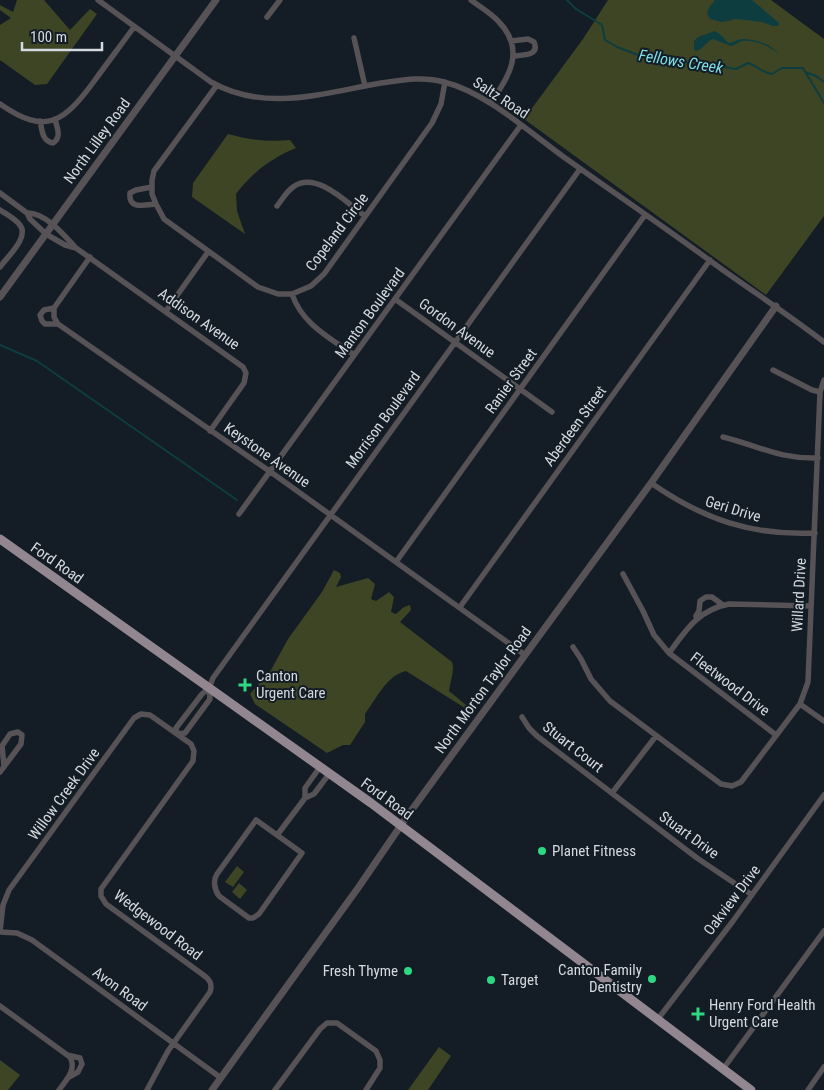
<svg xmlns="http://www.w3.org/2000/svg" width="824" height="1090" font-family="'Roboto Condensed',sans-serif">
	<rect width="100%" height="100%" fill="#141d25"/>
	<path fill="#3d4525" d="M17,0h27l26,30 20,-21 7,5 -50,70 -12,1 -35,-25v-35l11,-7 -11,-8v-5l13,7z
		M608,0h163l53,39v177l-58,79 -242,-176 59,-80z
		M228,134c22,6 41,8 62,6l6,8c-25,10 -44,25 -60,46l1,17 8,23 -53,-37 1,-14z
		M334,570l6,3 1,4 -5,10 32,-9 7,6 -4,15 5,2 13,-9 5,5 -3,15 5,2 8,-7 6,-2 1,5 -11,12 52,40c3,9 -2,19 -3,29l17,14 -1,3 -59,-37c-19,4 -30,28 -41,43v8l-15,23h-7l-16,8 -72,-49 -5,-10 21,-24 17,-31 34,-47z
		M237,866l7,6 -11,15 -8,-5z
		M239,883l8,7 -7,9 -8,-7z
		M439,1047l12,9 -23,34h-20z
		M0,1060l20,15 -12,15h-8z"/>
	<path fill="#0e3d40" d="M715,0h37l27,23 -1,3h-5l-11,-4 -26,-3 -14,3 -12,-3 -3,-6 3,-7z
		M715,31l7,5 6,7c6,0 9,-4 15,-4 11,0 29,5 35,15 -6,-7 -24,-15 -36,-13 -3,1 -7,4 -11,5l-18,-7c-7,3 -9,9 -16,12l-3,-1v-9l4,-4z"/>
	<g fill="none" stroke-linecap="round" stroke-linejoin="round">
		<path stroke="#0e3d40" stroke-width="2" d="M567,0l9,9 26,16 3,15 12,7 21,8 10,-1 19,2 36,12 16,-2 17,3 12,-6c10,3 14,10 24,11l10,-6h21l21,35
			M805,72l11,4 8,6
			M0,345l37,16 200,139"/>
		<path stroke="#575256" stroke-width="5.5" d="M98,0l113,82c55,31 112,11 170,1 21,-3 42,-7 63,-1 44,11 87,52 124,78 49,35 99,69 148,105 36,26 73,50 108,77
			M471,0c9,7 20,13 28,22 27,28 10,56 -9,81
			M267,17l13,-17
			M354,38l11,48
			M511,41l17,-2 6,3c6,14 -11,13 -21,14
			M217,85l-63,86 -2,9v14l4,10 8,15 94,68 20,7h14l19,-8 13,-12 108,-151 9,-19 4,-22
			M0,104c47,33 65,17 95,-24 13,-18 26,-35 39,-53
			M40,121c2,9 2,20 13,22 9,-6 4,-15 2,-24
			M152,187l-16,3 -6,3c-2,17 15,12 26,11
			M0,193l27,20 3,6 16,15 19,11 11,3c-11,-12 -31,-36 -49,-35
			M277,206c5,-6 9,-14 16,-19 23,-17 54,16 72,29
			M0,210c6,4 14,8 19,14 12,12 -12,33 -19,43
			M76,248l167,119 3,6 -2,10 -34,48
			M90,257l-36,51v9l4,7 217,151 250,180
			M292,294c10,30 38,44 62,61
			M395,299l157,113
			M54,308l-10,2 -4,5 2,6 3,3h13
			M166,311l42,-59
			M773,370l39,20 8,2
			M723,437c36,9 56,22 95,21
			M651,483c52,36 100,53 164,50
			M239,514l282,-389
			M396,562l249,-347
			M623,574l20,37 11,24 15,18 107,82
			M460,607l250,-347
			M696,616l3,-5 1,-10 6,-4h6l11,8
			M573,647l8,12 10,20 19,22 111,83 11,2 9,-4 59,-78 8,-22 12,-290 4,-12
			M669,653c17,-23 29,-43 60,-49l81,2
			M800,704l24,17
			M522,717l7,11 8,8 160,122 55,37
			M177,734l8,-1 25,-34 -1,-11 4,-10 367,-509
			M177,734l-1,-6 26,-34 7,-6
			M320,767l-15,21v10l9,-4 15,-20
			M0,772l21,-28 1,-9 -4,-3 -8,2 -8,12 2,20
			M612,793l44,-57
			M256,820l46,33 -43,61 -6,4h-4l-30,-22c-5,-7 -6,-16 -2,-22z
			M278,834l27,-36
			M0,931l3,-26 6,-15 125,-172 7,-4 9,1 41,29 3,7 -1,10 -92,128v7l5,8 96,70c7,5 11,9 8,18l-42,59 -21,39
			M0,932l17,1 15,7 189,138
			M0,1006l70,51c7,13 -4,23 -11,33
			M658,1019l75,-98 91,-126
			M67,1055l13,3 2,6 -4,8 -9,5
			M723,1069l101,-138
			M275,1090l45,-61 7,-6h10l39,28 4,9v8l-14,22
			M808,1090l16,-23"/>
		<path stroke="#575256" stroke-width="7" d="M0,297l216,-297
			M212,1090l146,-202 50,-73 243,-332 125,-177"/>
		<path stroke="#928790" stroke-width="9" d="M0,539l371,264 380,287"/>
	</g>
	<g fill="#2dd883" stroke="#141d25" stroke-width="2">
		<path d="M242.5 677.5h5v5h5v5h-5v5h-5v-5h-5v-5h5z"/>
		<circle cx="542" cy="851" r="5"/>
		<circle cx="408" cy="971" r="5"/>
		<circle cx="652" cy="979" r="5"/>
		<circle cx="491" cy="980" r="5"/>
		<path d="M695.5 1006.5h5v5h5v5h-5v5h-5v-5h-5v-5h5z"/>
	</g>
	<g text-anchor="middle" stroke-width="4" stroke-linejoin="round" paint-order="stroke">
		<g font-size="15" fill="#d4dadf" stroke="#141d25">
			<text transform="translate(501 98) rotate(33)" y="5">Saltz Road</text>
			<text transform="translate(97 141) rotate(-54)" y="5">North Lilley Road</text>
			<text transform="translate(337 232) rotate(-53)" y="5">Copeland Circle</text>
			<text transform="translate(370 313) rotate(-54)" y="5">Manton Boulevard</text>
			<text transform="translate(199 319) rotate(35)" y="5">Addison Avenue</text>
			<text transform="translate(457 328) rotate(36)" y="5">Gordon Avenue</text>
			<text transform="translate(511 381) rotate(-54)" y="5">Ranier Street</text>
			<text transform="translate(383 420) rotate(-54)" y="5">Morrison Boulevard</text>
			<text transform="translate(575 426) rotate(-54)" y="5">Aberdeen Street</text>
			<text transform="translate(267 455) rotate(35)" y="5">Keystone Avenue</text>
			<text transform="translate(733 509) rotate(17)" y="5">Geri Drive</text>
			<text transform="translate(57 563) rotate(35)" y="5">Ford Road</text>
			<text transform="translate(799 595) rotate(-87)" y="5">Willard Drive</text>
			<text transform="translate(730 684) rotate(37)" y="5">Fleetwood Drive</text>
			<text transform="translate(483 690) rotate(-54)" y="5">North Morton Taylor Road</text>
			<text transform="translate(573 747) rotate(38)" y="5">Stuart Court</text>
			<text transform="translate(64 794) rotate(-54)" y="5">Willow Creek Drive</text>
			<text transform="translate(387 799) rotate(36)" y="5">Ford Road</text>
			<text transform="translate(689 835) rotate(36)" y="5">Stuart Drive</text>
			<text transform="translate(732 900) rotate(-53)" y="5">Oakview Drive</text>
			<text transform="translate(158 925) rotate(37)" y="5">Wedgewood Road</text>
			<text transform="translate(120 989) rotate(36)" y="5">Avon Road</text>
		</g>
		<g font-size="15" fill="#d4dadf" stroke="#141d25" text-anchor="start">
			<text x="256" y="681">Canton<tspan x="256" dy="17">Urgent Care</tspan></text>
			<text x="552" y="856">Planet Fitness</text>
			<text x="642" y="975" text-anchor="end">Canton Family<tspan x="642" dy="17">Dentistry</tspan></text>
			<text x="398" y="976" text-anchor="end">Fresh Thyme</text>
			<text x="501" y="985">Target</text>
			<text x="709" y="1010">Henry Ford Health<tspan x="709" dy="17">Urgent Care</tspan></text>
		</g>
		<g font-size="16" font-style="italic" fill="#7edee5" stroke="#141d25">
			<text transform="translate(681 61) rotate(9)" y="6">Fellows Creek</text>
		</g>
	</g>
	<path d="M22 42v8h80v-8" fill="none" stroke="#d4dadf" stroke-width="2.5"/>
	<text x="30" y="42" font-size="15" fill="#d4dadf" stroke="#141d25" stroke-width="4" paint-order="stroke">100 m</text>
</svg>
